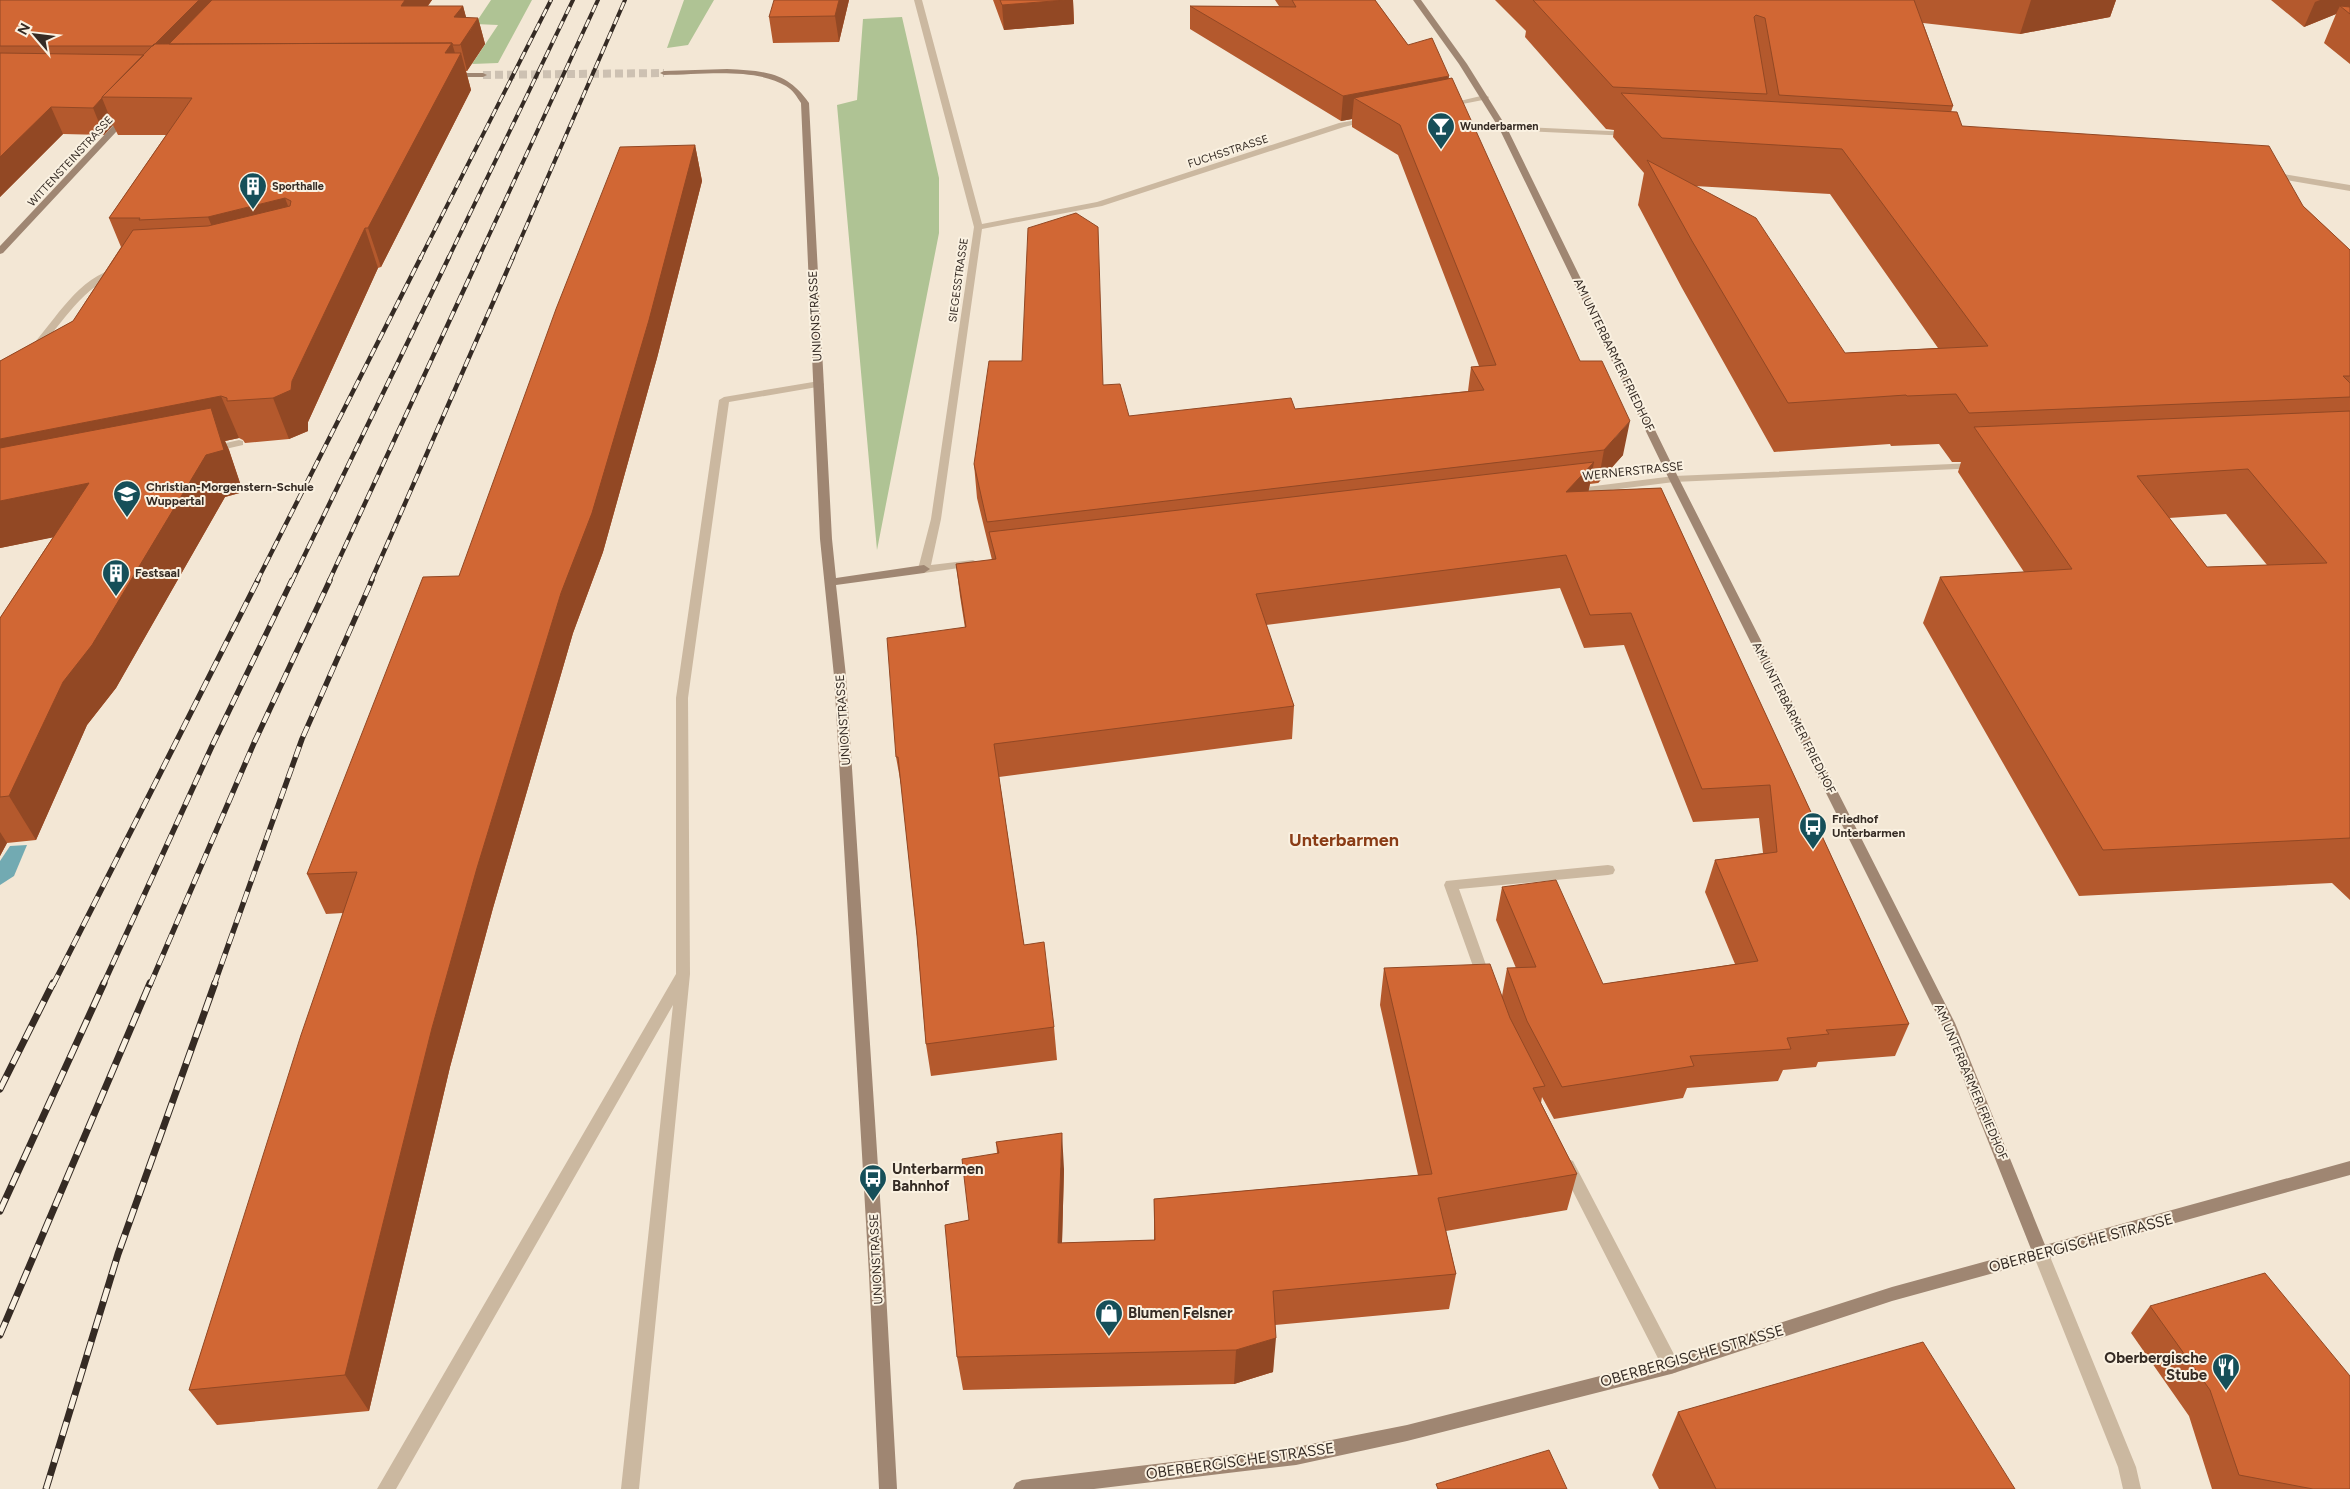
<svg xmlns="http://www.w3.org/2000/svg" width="2350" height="1489" font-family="Figtree,sans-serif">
	<rect width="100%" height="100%" fill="#f3e7d5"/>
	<path fill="#afc394" d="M491,0h41l-34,63 -26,1 26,-39 -23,-1z
		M684,0h30l-26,45 -21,3z
		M902,17l37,161v55l-62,317 -40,-445 20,-5 6,-81z"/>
	<path fill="#72aab2" d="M27,845l-13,31 -14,9v-24l10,-15z"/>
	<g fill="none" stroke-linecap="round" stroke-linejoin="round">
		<path stroke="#cdc1b2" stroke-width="8" stroke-dasharray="8 4" stroke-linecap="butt" d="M483,75l181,-2"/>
		<path fill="#cbb8a0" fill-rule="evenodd" d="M119,267l3,1v4c-41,15 -57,49 -86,80h-6v-4c27,-30 47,-70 89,-81z
			M819,381l5,3 -1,2 -94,16 -41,296 2,276 -51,515h-18l52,-484 -277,484h-19l299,-515v-276l43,-298 5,-3z
			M239,440l4,1v4l-31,7 -5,-3 1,-2z
			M1608,865l5,1 2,4 -2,4 -5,1 -149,14 32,90 -2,4 -5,2 -5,-2 -35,-98 2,-4z
			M1568,1159l5,2 104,199 2,6 -2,6 -6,2 -6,-2 -105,-206 3,-5z"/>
		<path fill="#cbb8a0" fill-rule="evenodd" d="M914,0h8l60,224 115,-22 242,-79 29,-5 4,2 -28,7 -242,79 -120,23 -41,290 -10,46 42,-5 6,3 -6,3 -49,7 -6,-4 13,-50 43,-292z
			M1485,95l4,2 -1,2 -41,8 -4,-2z
			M1500,126l130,6 4,2 -4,2 -127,-6h-3z
			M2271,172l79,13v6l-82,-14 -1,-2z
			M1975,463l5,3 -1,2 -305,14 -103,13 -5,-3 5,-3 103,-13z
			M2041,1247l6,2 2,5 87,213 5,22h-18l-5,-22 -85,-213 2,-5z"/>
		<path fill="#9f8672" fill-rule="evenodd" d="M1413,0h8l46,64 40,64 172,351 276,544 90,222 305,-84v14l-458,126 -221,73 -264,67 -111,24 -202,24h-81l3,-6 6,-3 274,-33 111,-22 264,-67 221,-71 139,-38 -90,-226 -272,-544 -170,-351 -40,-64z
			M727,69c36,2 60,2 82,34l23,436 4,39 88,-13 6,4 -6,4 -88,12 10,91 39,598 12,215h-18l-10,-215 -35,-598 -14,-137 -19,-436c-4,-6 -8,-13 -15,-17 -31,-19 -87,-11 -122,-11l-4,-2 4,-2z
			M447,73h36l4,2 -4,2h-33l-4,-2z
			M123,115l7,2 -127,136 -3,1v-8z"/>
		<g stroke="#352b24" stroke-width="4">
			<path id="rail-far3" d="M420,259l131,-259
				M448,259l125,-259
				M478,259l120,-259
				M512,259l113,-259"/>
		</g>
		<g stroke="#352b24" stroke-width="4.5">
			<path id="rail-far2" d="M257,581l164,-324
				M292,581l157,-324
				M329,581l150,-324
				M371,581l142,-324"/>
		</g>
		<g stroke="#352b24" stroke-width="5.5">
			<path id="rail-far1" d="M53,985l205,-405
				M103,985l109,-239 80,-166
				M150,985l104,-242 76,-163
				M214,985l88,-246 70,-159"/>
		</g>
		<g stroke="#352b24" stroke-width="7">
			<path id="rail" d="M0,1089l53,-106
				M0,1211l104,-228
				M0,1335l150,-352
				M46,1489l72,-235 97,-271"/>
		</g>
		<use href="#rail-far3" stroke="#faf1e1" stroke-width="2.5" stroke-dasharray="8" stroke-linecap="butt"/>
		<use href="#rail-far2" stroke="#faf1e1" stroke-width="3" stroke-dasharray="9" stroke-linecap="butt"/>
		<use href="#rail-far1" stroke="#faf1e1" stroke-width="4" stroke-dasharray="11" stroke-linecap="butt"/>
		<use href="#rail" stroke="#faf1e1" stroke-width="5" stroke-dasharray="14" stroke-linecap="butt"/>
	</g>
	<path fill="#b4592d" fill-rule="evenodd" d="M0,0h432l-4,6h35l3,12h12l7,26 -18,27h-1l5,19 -90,177 -3,1 -70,154v9l-19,8 -44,4 -2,-3 -4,-2 -14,3 4,9 14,42 -18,5 -109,191 -29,37 -51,115 -29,3 -7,13v-238l53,-81 -53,11v-187l73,-40 48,-74 -12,-29 57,-83h-48l-5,-10 -9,10 -41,-1 -63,63z
		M849,0l-10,42 -66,1 -4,-26z
		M993,0h80l1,24 -70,6z
		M1275,0h100l33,45 40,34 175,376 -25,28 -8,1 -2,7 73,-3 248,536 -14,32 -77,6 -2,5 -33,3 -5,11 -91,7 -4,10 -129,21 -12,-22 -1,6 36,71 -10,36 -121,21 10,43 -7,35 -174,16 -2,47 -39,12 -271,6 -6,-33 12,-137 28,-67 -1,-11 68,27 -2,74 92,-3v-41l264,-24 -38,-170 4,-37 118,28 5,-28h9l-20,-48 6,-33 101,97 132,-20 -30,-72 10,-32 48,-7 -4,-35 -66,4 -69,-177 -40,3 -24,-60 -294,37 28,81 -2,33 -293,38 25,168 30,82 3,33 -126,16 -5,-32 -9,-108 -15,-146 -6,-33 69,-129 -5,-32 -4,-32 36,-4 -15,-62 -3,-34 129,-79 26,31 166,-7 173,-18 3,-24 8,-1 -81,-211 -46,-28v-8l-11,2 -151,-92v-23h89z
		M1495,0h621l-6,17 -90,17 -97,-11 30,83 -2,6 11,14 341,80 47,44v650l-18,-17 -253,13 -156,-273 17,-46 84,-5 -66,-100 3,-10h-9l-13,-18 -48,2 -1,-2 -116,8 -92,-164 -44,-83 6,-32 -31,-36 1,-7 -8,-1 -81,-92 1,-6zM1695,186l135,8 108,154 -93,5zM2226,514l41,51 -60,2 -38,-49z
		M2271,0h79v64l-26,-21 12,-29 -32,13z
		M695,145l7,36 -45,177 -54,194 -30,81 -80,275 -43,159 -81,344 -152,14 -28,-35 154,-477 -17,1 -19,-40 152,-298z
		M2150,1306l200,183h-138l-23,-73 -58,-83z
		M1678,1412l337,77h-356l-7,-14z"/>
	<path fill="#924824" d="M199,0h34l-66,46h-14z
		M405,0h27l-24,31 -7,-25z
		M839,0h10l-10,42 -4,-26z
		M1066,0h7l1,24 -70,6 -2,-25z
		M2031,0h85l-6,17 -90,17z
		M2320,0h30v8l-10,-2 -4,8 -32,13 11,-25z
		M463,6l7,25 8,-13 7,26 -18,27 -13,-54z
		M452,43l5,17 4,-7 10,37 -90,177 -13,-39 77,-175z
		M1449,76l-3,25 -92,-3 -2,21 -11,2 2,-25z
		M102,98l11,27 -9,10 -11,-27z
		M51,107l12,27 -63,63v-40z
		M695,145l7,36 -45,177 -54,194 -30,81 -80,275 -43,159 -81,344 -24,-36 87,-347 45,-160 84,-275z
		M285,198l15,39 -76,19 -16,-39z
		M365,228l13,40 -70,154v9l-19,8 -16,-41 19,-17z
		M221,396l18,42 -14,3 4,9 14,42 -18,5 -109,191 -29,37 -51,115 -27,-44 54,-114 143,-227 -206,31v-47z
		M1630,421l-7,34 -25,28 6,-33z
		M1594,462l-6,32 -22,-2z
		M89,483l21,43 -110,22v-47z
		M0,832l7,11 -7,13z
		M1062,1133l2,36 -3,109 -3,-35z
		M1276,1338l-3,34 -39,12 2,-34z"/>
	<path fill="#d16734" stroke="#924824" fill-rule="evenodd" d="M0,0h199l-46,46h-153z
		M212,0h193l-4,6h62l-9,11 24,1 -18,27h-7l-1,-2 -283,1z
		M774,0h65l-4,16 -66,1z
		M1000,0h66l-64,5z
		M1292,0h83l33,45 24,-7 17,38 -106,20 -153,-90 106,1z
		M1533,0h381l39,106 -174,-11 -14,-77 -9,-3 -2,2 13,77 -154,-7z
		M2340,6l10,1v7z
		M452,43l-7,10h16l-93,175h-3l-73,153 -1,9 -18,8 -46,3v-3l-6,-2 -221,43v-78l73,-40 60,-91 75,-4 82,-20 1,-5 -6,-3 -77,19 -69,3 1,-2h-31l83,-120 -90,-1 52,-53z
		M0,53l144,2 -42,42v1l-9,10 -42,-1 -51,50z
		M1452,78l128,283h22l28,60 -26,29 -617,72 -13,-58 15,-103h33l6,-133 48,-15 22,14 5,158 17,-1 9,32 162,-18 4,11 189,-19 -13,-23 25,-2 -96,-240 -46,-27z
		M1621,93l336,19 5,14 307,20 34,60 47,44v126h-7l7,7v14l-381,16 -13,-19 -49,2 -1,-1 -118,8 -96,-162 -45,-81 109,58 89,135 143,-7 -146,-197 -180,-11z
		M695,145l-46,175 -57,193 -31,80 -84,275 -45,160 -87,347 -156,15 112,-355 56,-163 -50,2 116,-297 36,-1 97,-267 64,-162z
		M211,408l13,42 -18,5 -114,190 -29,37 -54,114 -9,1v-179l89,-135 -89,18v-53z
		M2350,411v427l-247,12 -163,-273 132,-8 -98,-142zM2248,469l79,94 -120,4 -70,-91z
		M1594,462l-28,30 95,-4 248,536 -83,6 3,4 -42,4 4,11 -101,7 4,10 -132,21 -35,-66 -20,-53 29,-1 -34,-80 54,-7 47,104 155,-23 -43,-101 62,-8 -7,-67 -68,4 -71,-176 -41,2 -24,-60 -310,39 38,112 -300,38 30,201 20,-3 10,85 -128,17 -9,-108 -19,-179h-2l-9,-119 79,-11 -10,-63 40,-5 -7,-27z
		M1490,964l20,54 35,68 -12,2 44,86 -139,24 18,76 -183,17 3,47 -40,12 -279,7 -12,-132 24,-5 -7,-61 37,-6 -3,-11 66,-9 -4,110 97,-3 -1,-41 278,-25 -48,-206z
		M2265,1273l85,103v113h-37l-74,-14 -29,-85 -60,-84z
		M1923,1342l92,147h-299l-38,-77z
		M1549,1450l18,39h-129l-2,-5z"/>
	<defs>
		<g id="bar-pin" transform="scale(1.4375)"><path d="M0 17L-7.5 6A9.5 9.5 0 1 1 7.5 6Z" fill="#164f59" stroke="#faf1e1"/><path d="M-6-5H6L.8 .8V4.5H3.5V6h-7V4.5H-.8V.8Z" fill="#fff"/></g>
		<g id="building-pin" transform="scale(1.4375)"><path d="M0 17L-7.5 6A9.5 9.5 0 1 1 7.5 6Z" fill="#164f59" stroke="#faf1e1"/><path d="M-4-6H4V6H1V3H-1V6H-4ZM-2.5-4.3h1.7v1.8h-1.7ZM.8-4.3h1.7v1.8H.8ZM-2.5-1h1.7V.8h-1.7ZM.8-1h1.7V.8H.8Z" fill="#fff"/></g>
		<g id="school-pin" transform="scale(1.4375)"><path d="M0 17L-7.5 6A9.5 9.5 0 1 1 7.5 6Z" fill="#164f59" stroke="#faf1e1"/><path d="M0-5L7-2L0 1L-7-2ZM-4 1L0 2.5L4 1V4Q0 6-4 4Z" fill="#fff"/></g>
		<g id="bus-pin" transform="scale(1.4375)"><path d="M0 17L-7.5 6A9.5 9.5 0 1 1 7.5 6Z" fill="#164f59" stroke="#faf1e1"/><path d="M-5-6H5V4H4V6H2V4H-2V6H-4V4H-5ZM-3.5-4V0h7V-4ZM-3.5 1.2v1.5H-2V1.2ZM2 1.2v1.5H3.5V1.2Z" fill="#fff"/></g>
		<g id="shop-pin" transform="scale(1.4375)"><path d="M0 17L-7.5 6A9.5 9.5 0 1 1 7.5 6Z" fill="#164f59" stroke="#faf1e1"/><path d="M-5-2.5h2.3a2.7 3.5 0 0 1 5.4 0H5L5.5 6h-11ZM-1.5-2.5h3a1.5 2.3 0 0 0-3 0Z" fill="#fff"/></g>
		<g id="restaurant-pin" transform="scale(1.4375)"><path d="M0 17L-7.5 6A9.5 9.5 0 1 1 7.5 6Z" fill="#164f59" stroke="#faf1e1"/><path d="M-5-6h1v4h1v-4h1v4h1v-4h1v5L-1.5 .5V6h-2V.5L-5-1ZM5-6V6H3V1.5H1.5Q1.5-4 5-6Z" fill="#fff"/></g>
	</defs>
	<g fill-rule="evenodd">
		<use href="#bar-pin" x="1441" y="126"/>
		<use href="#building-pin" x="253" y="186"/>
		<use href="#school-pin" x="127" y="494"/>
		<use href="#building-pin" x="116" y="573"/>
		<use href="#bus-pin" x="1813" y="826"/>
		<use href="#bus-pin" x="873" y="1178"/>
		<use href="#shop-pin" x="1109" y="1313"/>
		<use href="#restaurant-pin" x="2226" y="1367"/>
	</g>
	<g text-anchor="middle" stroke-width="4" stroke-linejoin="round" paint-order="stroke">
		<g font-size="11" font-weight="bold" fill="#352b24" stroke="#faf1e1" text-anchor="start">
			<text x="1460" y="130">Wunderbarmen</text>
			<text x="272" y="190">Sporthalle</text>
		</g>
		<g font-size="11" fill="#352b24" stroke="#faf1e1">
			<text transform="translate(1228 151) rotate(-18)" y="4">FUCHSSTRASSE</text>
			<text transform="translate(70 161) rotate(-47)" y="4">WITTENSTEINSTRASSE</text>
			<text transform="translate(958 280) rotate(-82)" y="4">SIEGESSTRASSE</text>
		</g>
		<g font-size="12" fill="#352b24" stroke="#faf1e1">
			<text transform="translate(815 316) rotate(-93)" y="4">UNIONSTRASSE</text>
			<text transform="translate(1614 355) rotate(64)" y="4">AM UNTERBARMER FRIEDHOF</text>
			<text transform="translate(1633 471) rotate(-6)" y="4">WERNERSTRASSE</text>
			<text transform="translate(1794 718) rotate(63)" y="4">AM UNTERBARMER FRIEDHOF</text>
			<text transform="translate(843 720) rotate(-94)" y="4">UNIONSTRASSE</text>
			<text transform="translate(1971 1082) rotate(67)" y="4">AM UNTERBARMER FRIEDHOF</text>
			<text transform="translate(876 1259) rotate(-93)" y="4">UNIONSTRASSE</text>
		</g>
		<g font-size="12" font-weight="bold" fill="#352b24" stroke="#faf1e1" text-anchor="start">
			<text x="146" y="491">Christian-Morgenstern-Schule<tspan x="146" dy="14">Wuppertal</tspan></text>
			<text x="135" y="577">Festsaal</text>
			<text x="1832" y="823">Friedhof<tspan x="1832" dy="14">Unterbarmen</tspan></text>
		</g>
		<g font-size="15" font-weight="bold" fill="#352b24" stroke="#faf1e1" text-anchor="start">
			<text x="892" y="1174">Unterbarmen<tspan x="892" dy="17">Bahnhof</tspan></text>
			<text x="1128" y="1318">Blumen Felsner</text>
			<text x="2207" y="1363" text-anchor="end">Oberbergische<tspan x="2207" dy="17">Stube</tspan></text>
		</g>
		<g font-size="15" fill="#352b24" stroke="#faf1e1">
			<text transform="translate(2081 1243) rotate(-15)" y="5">OBERBERGISCHE STRASSE</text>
			<text transform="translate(1692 1356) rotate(-16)" y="5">OBERBERGISCHE STRASSE</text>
			<text transform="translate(1240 1461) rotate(-8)" y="5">OBERBERGISCHE STRASSE</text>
		</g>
		<g font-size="18" font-weight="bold" fill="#8a3c16" stroke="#faf1e1">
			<text x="1344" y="846">Unterbarmen</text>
		</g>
	</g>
	<g transform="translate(35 35) rotate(298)" stroke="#faf1e1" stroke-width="4" paint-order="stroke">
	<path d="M0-4L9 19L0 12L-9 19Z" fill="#352b24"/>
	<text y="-8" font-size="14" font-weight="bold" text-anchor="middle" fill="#352b24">N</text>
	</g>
</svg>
